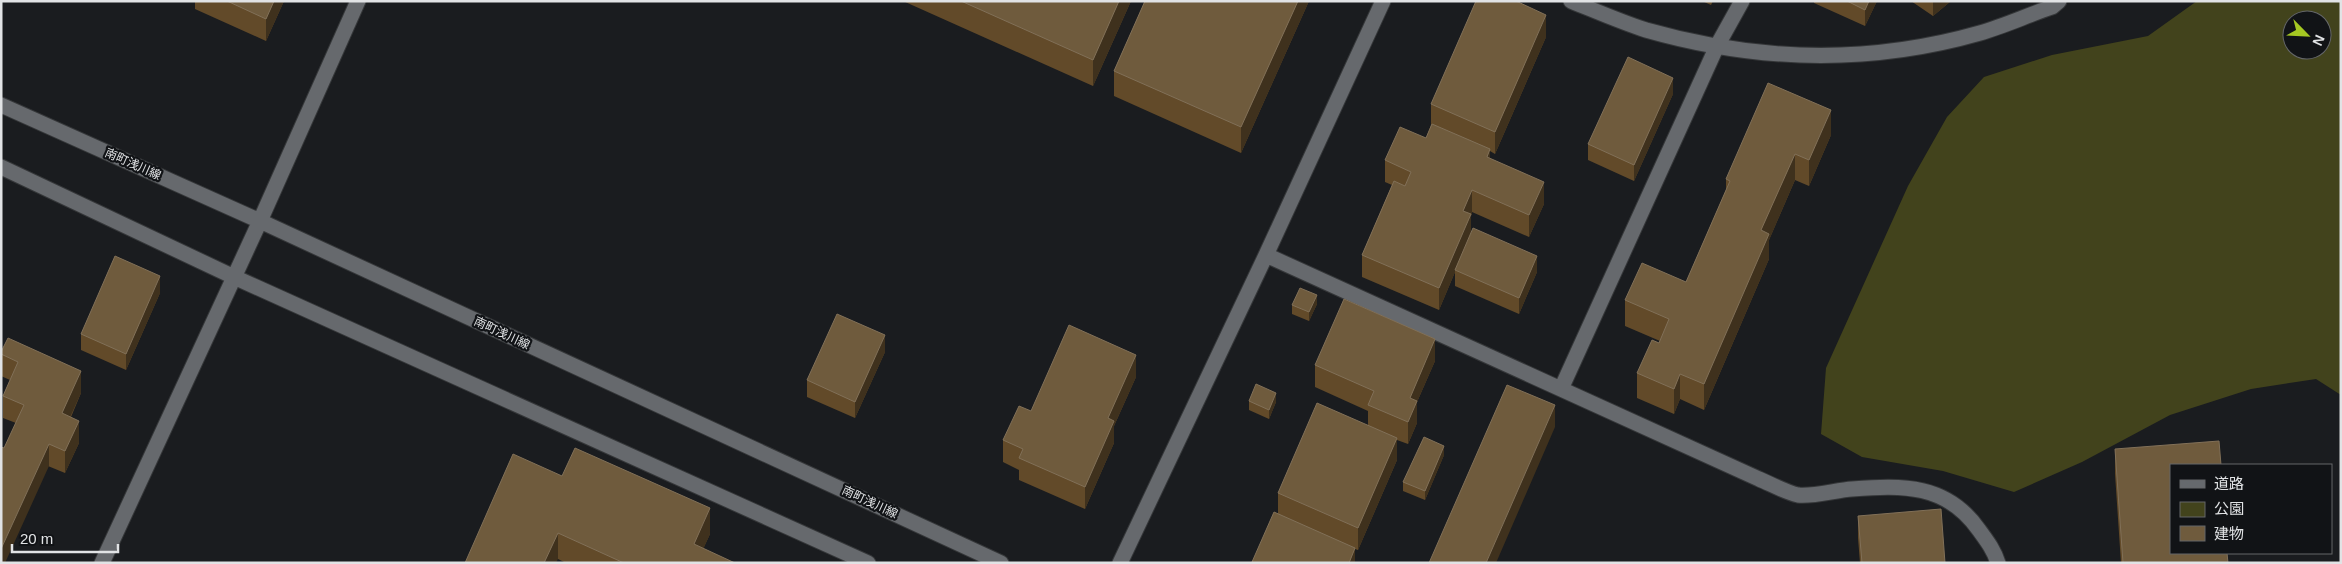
<svg xmlns="http://www.w3.org/2000/svg" width="2342" height="564" font-family="Arial,'Noto Sans JP',sans-serif">
	<rect width="100%" height="100%" fill="#1a1c1f"/>
	<path fill="#42431c" fill-rule="evenodd" d="M2197,1h144v394l-25,-16 -65,10 -81,26 -88,47 -68,30 -71,-21 -81,-14 -41,-23 5,-66 82,-182 39,-69 37,-40 68,-22 96,-19zM2292,20h30v30h-30z"/>
	<g fill="none" stroke-linecap="round" stroke-linejoin="round">
		<g stroke="#353739" stroke-width="17">
			<path id="minor" d="M1571,1c25,10 50,21 75,29 112,32 222,35 334,3 24,-7 48,-18 72,-26l7,-6
				M1,105l259,116 741,342
				M1,167l233,110 634,286
				M1266,255l493,224c12,5 26,13 39,16 14,2 39,-5 54,-6 51,-4 95,-5 127,41 8,11 15,20 19,33
				M1561,389l156,-343 25,-45
				M102,563l158,-342 98,-220
				M1120,563l146,-308 117,-254"/>
		</g>
		<use href="#minor" stroke="#66696d" stroke-width="15"/>
	</g>
	<path fill="#624a29" d="M195,1h89l-18,40 -71,-32z
		M903,1h228l-38,85z
		M1145,1h164l-68,152 -127,-57v-25z
		M1702,1h11l-2,4z
		M1814,1h63l-12,25 -51,-23z
		M1911,1h40l-18,15z
		M1546,37l-51,117 -5,-3v7l54,46 -15,33 -57,-25 -1,4v17l66,39 -18,42 -64,-28v-14l-16,38 -77,-33v-22l30,-70 -7,-3v-22l41,-22 5,-13v-21z
		M1673,94l-39,87 -46,-21v-16z
		M1831,135l-22,51 -14,-6 -26,60v19l-65,151 -24,-11 -6,15 -37,-16v-25l23,-32 -35,-15v-26l61,-18 40,-92v-11z
		M160,293l-34,77 -45,-20v-16z
		M1317,304l-8,17 -17,-7v-9z
		M1,352l80,41 -10,24 8,26 -14,30 -61,-25 12,-25 -13,-5v-22l7,-16 -9,-4z
		M885,352l-30,66 -48,-21v-17z
		M1435,361l-18,41v21l-9,21 -11,-4v20l-39,90 -3,-1v14h-103l26,-49v-21l90,-68v-14l-53,-24v-22z
		M1136,377l-22,49v17l-29,66 -66,-29v-10l-16,-8v-22l28,-29z
		M1249,401l27,1 -7,17 -20,-9z
		M2115,449l113,114h-107l-6,-89z
		M1444,455l-19,45 -22,-9v-9z
		M562,476l148,58 -7,15 32,14h-169l-8,-4 -93,4z
		M1858,516l87,47h-85l-2,-25z"/>
	<path fill="#3f311d" d="M274,1h10l-18,40v-22z
		M1119,1h12l-38,85v-26z
		M1298,1h11l-68,152v-26z
		M1869,1h8l-12,25v-16z
		M1933,1h18l-18,15z
		M1546,15v22l-51,117v-22z
		M1673,78v16l-39,87v-16z
		M1831,110v25l-22,51v-26z
		M1490,149v22l-3,-14z
		M1795,154v26l-26,60v19l-65,151v-26l57,-154z
		M1544,182v22l-15,33v-22z
		M1472,190v22l-1,4v20l-16,34v2l-16,38v-22l24,-77z
		M1537,256v16l-18,42v-16z
		M160,276v17l-34,77v-16z
		M1317,295v9l-8,17v-9z
		M885,335v17l-30,66v-16z
		M1435,339v22l-18,41v21l-9,21v-22l2,-24z
		M1136,355v22l-22,49v17l-29,66v-22l23,-69z
		M81,371v22l-19,42v-22z
		M1680,374v25l-6,15v-25z
		M1276,393v9l-7,17v-9z
		M1555,405v22l-59,136h-10z
		M79,421v22l-14,30v-22z
		M1397,438v22l-39,90v-22z
		M49,444v22l-44,97h-4v-14z
		M1444,446v9l-19,45v-9z
		M710,508v26l-13,29 -3,-19z
		M558,533v26l-2,4h-12z
		M1355,548v15h-6z"/>
	<path fill="#6f5b3d" stroke="#817058" d="M227,1h47l-8,18z
		M961,1h158l-26,59z
		M1145,1h153l-57,126 -127,-56z
		M1476,1h40l30,14 -51,117 -64,-28z
		M1847,1h22l-4,9z
		M1628,57l45,21 -39,87 -46,-21z
		M1768,83l63,27 -22,50 -14,-6 -34,76 8,4 -65,150 -24,-10 -6,15 -37,-16 15,-33 7,3 10,-24 -44,-19 17,-37 44,19 44,-101 -4,-2z
		M1432,124l58,25 -3,8 57,25 -15,33 -57,-25 -9,21 8,3 -32,74 -77,-33 32,-74 11,5 6,-14 -26,-12 15,-33 26,11z
		M1473,228l64,28 -18,42 -64,-28z
		M115,256l45,20 -34,78 -45,-20z
		M1300,288l17,7 -8,17 -17,-7z
		M1344,299l91,40 -25,59 7,3 -9,21 -40,-17 6,-14 -59,-26z
		M837,314l48,21 -30,67 -48,-22z
		M1069,325l67,30 -28,63 6,3 -29,66 -66,-29 4,-9 -20,-9 16,-34 12,5z
		M8,338l73,33 -19,42 17,8 -14,30 -16,-7 -48,105v-102l3,1 20,-43 -21,-9 15,-34 -17,-8v-2z
		M1256,384l20,9 -7,17 -20,-9z
		M1507,385l48,20 -69,158h-57z
		M1317,403l80,35 -39,90 -80,-35z
		M1424,437l20,9 -19,45 -22,-9z
		M2219,441l2,24h-50v88h56l1,10h-105l-8,-114z
		M575,448l135,60 -16,36 41,19h-111l-66,-30 -14,30h-79l48,-109 49,22z
		M1941,509l4,54h-83l-4,-47z
		M1274,512l81,36 -6,15h-94l-3,-1z"/>
	<g text-anchor="middle" stroke-width="4.5" stroke-linejoin="round" paint-order="stroke">
		<g font-size="12" fill="#e1e3e5" stroke="#111316">
			<text transform="translate(133 164) rotate(24)" y="4">南町浅川線</text>
			<text transform="translate(502 333) rotate(25)" y="4">南町浅川線</text>
			<text transform="translate(870 502) rotate(25)" y="4">南町浅川線</text>
		</g>
	</g>
	<rect width="2342" height="564" fill="none" stroke="#e1e3e5" stroke-width="5"/>
	<rect x="2170" y="464" width="162" height="90" fill="#111316" stroke="#646669"/>
	<rect x="2180" y="480" width="25" height="8" fill="#66696d" stroke="#646669"/>
	<text x="2214" y="489" font-size="15" fill="#e1e3e5">道路</text>
	<rect x="2180" y="502" width="25" height="15" fill="#42431c" stroke="#646669"/>
	<text x="2214" y="514" font-size="15" fill="#e1e3e5">公園</text>
	<rect x="2180" y="526" width="25" height="15" fill="#6f5b3d" stroke="#646669"/>
	<text x="2214" y="539" font-size="15" fill="#e1e3e5">建物</text>
	<g transform="translate(2307 35) rotate(114)"><circle r="24" fill="#111316" stroke="#646669"/>
	<path d="M0-4L9 19L0 12L-9 19Z" fill="#a5c822"/>
	<text y="-8" font-size="14" font-weight="bold" text-anchor="middle" fill="#e1e3e5">N</text>
	</g>
	<path d="M12 544v8h106v-8" fill="none" stroke="#e1e3e5" stroke-width="2.5"/>
	<text x="20" y="544" font-size="15" fill="#e1e3e5" stroke="#111316" stroke-width="4" paint-order="stroke">20 m</text>
</svg>
